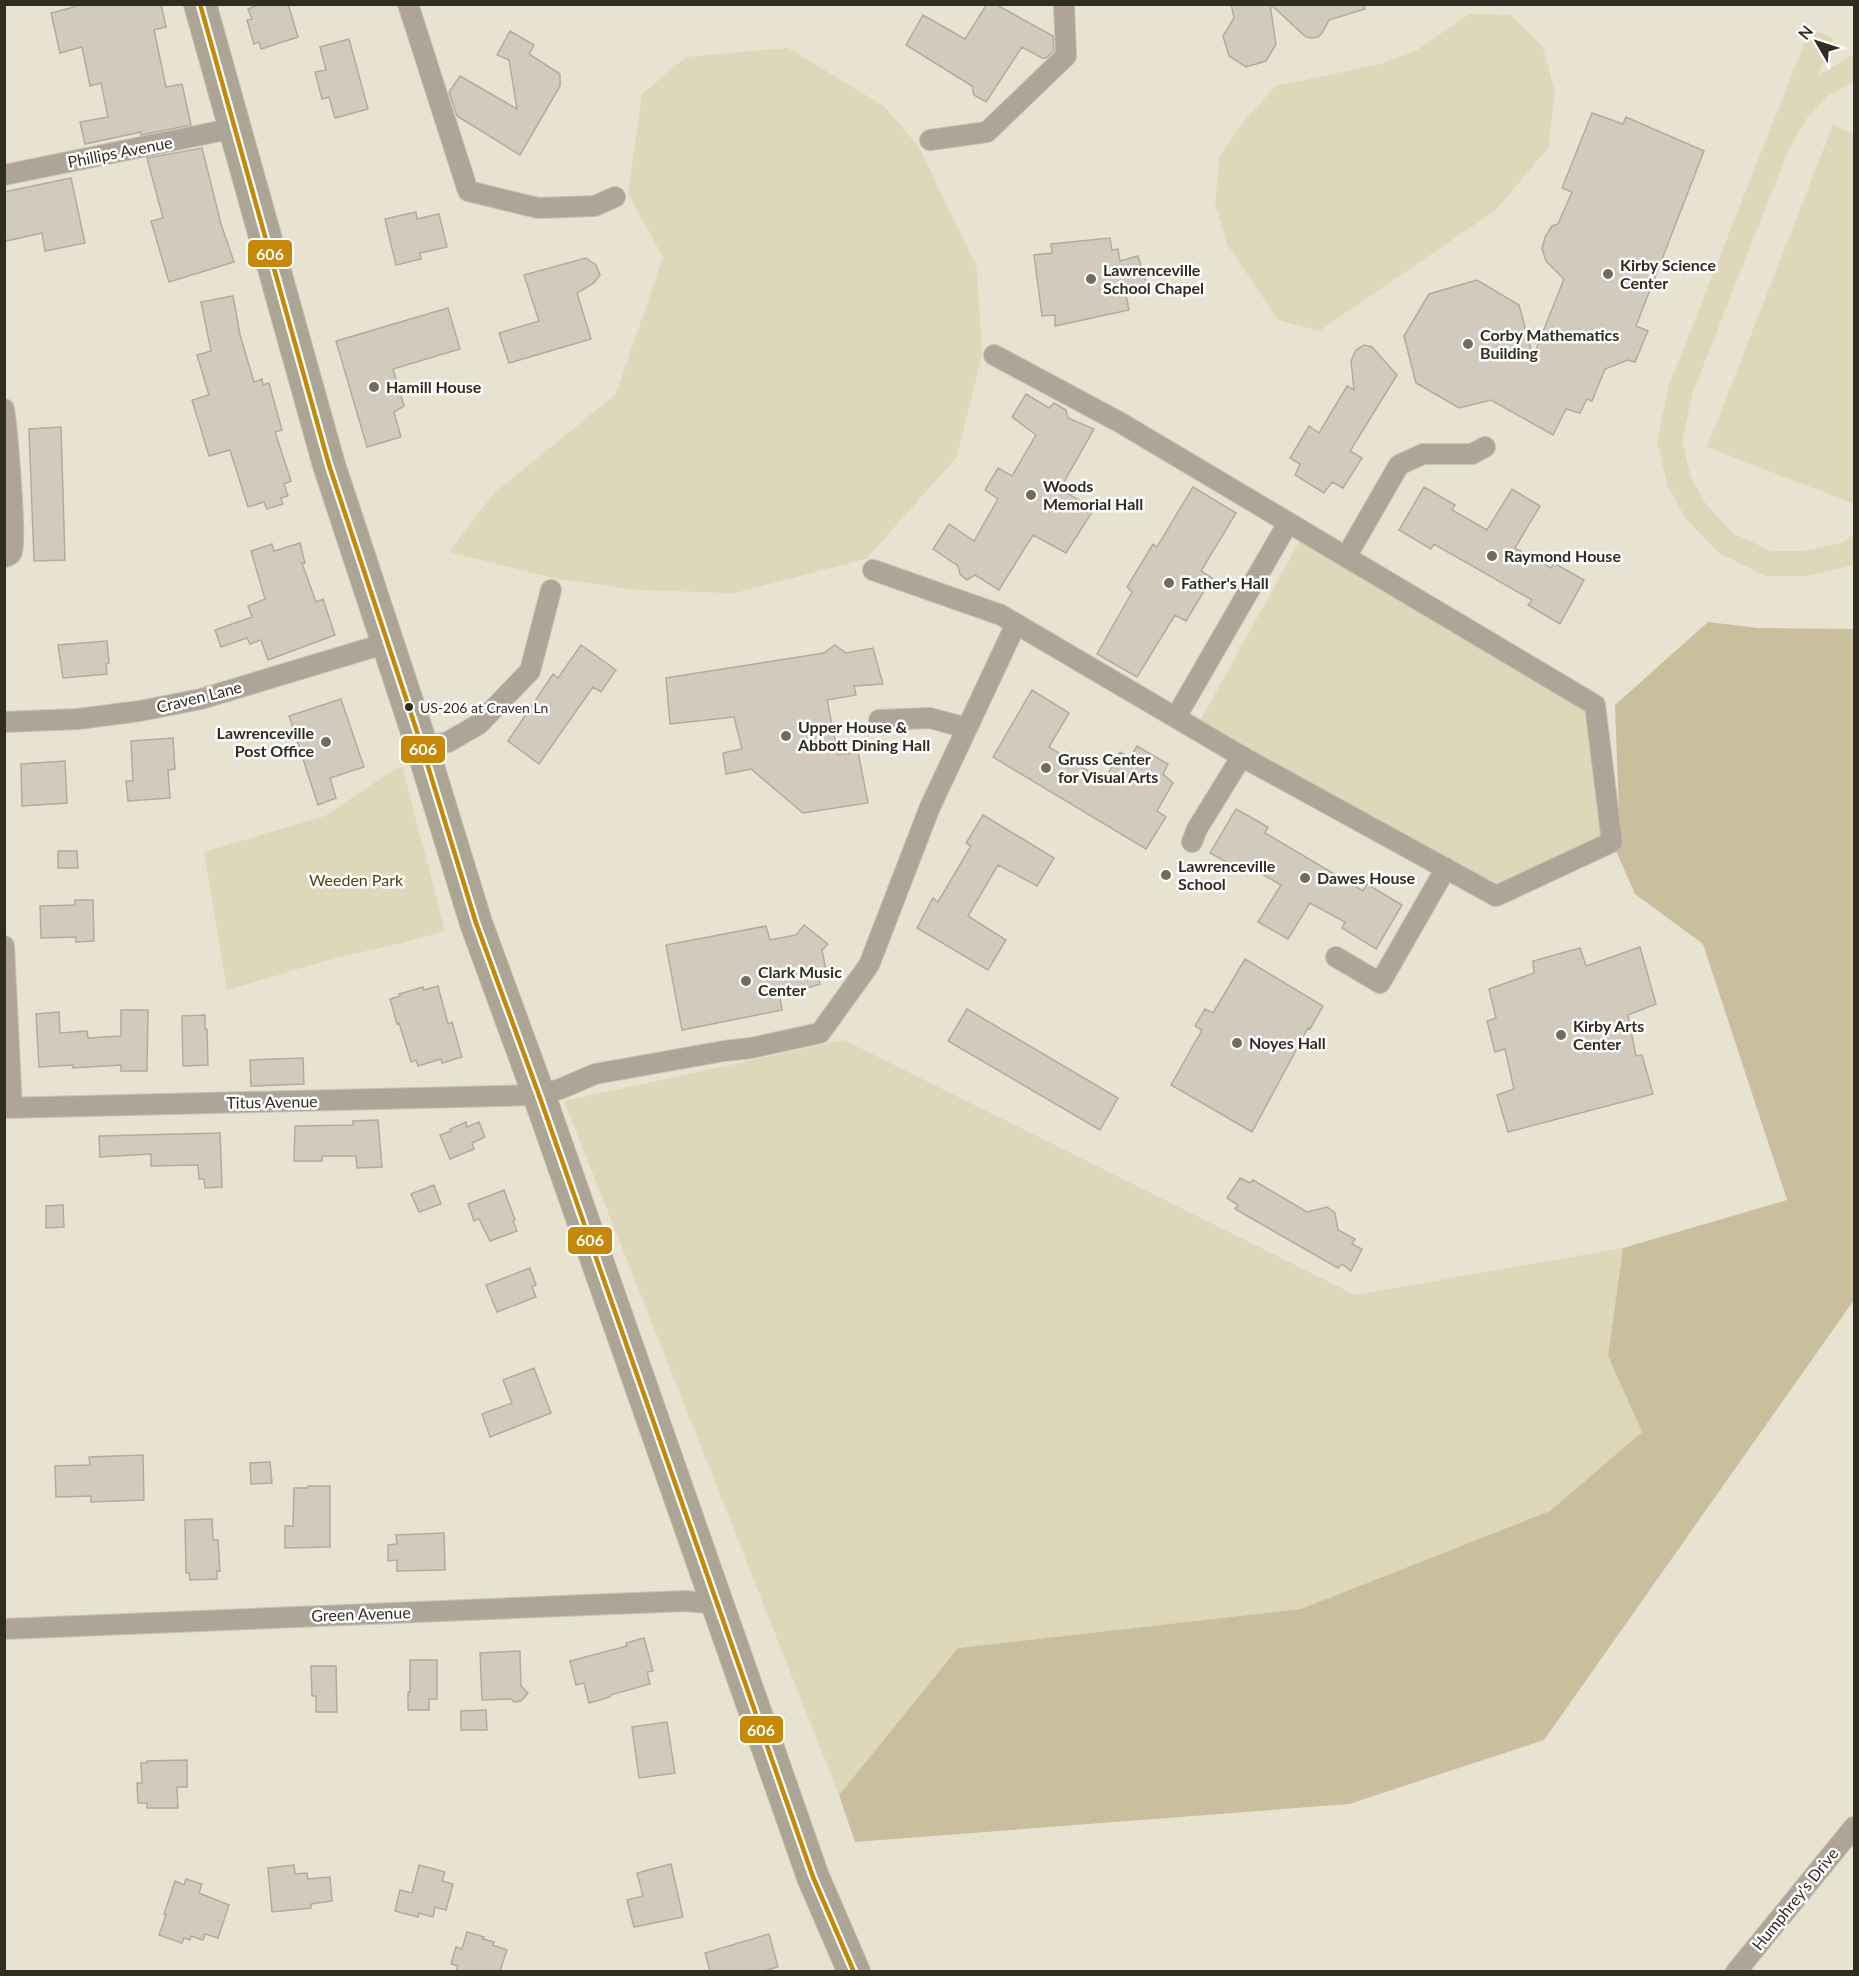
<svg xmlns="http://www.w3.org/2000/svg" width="1859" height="1976" font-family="Lato,sans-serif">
	<rect width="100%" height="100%" fill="#e8e3d1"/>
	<path fill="#dfd7ba" d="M1469,14l41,1 33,32 12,46 -7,55 -52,62 -177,121 -41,-11 -51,-76 -12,-42 5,-47 29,-40 27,-29 104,-22 37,-14z
		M1810,29l23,9 -15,38 32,-20 4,-1v26l-26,15 -21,22 -17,28 -97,246 -11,49 9,37 15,26 27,29 38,18h33l40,-9 10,-8v31l-47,11h-41l-47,-23 -33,-34 -18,-32 -11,-46 12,-56z
		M788,48l96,58 35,41 58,121 5,86 -25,103 -91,102 -132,34 -97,-3 -84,-12 -104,-26 45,-59 122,-99 47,-137 -35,-63 14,-100 44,-37z
		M1833,125l21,9v370l-147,-57z
		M1299,542l287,169 16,125 -106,50 -296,-165z
		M402,766l43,165 -43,12 -63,14 -112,33 -23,-138 121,-36 62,-42z
		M844,1040l511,255 268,-47 -15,108 34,76 -92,79 -249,98 -343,39 -119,147 -275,-694z"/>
	<path fill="#c9bf9d" d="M1708,622l50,6 96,1v671l-310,440 -195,64 -494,38 -16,-47 119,-147 343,-39 249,-98 92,-79 -34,-76 15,-108 164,-48 -84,-256 -68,-50 -23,-52 7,-29 -4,-108z"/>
	<path fill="#d1cabd" stroke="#b2ab9f" stroke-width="1.5" d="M85,4h76l5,23 -12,3 12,57 16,-3 9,41 -50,10v-3l-56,12 -5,-22 28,-5 -7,-34 -11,3 -8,-39 -22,6 -9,-40z
		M261,4h27l10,33 -37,12 -2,-7 -5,2 -7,-24 5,-1 -4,-10z
		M987,4h8l58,32 1,15 -8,7h-4l-20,-11 -36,55 -12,-7 -2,-9 -66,-41 17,-30 42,24z
		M1231,4h39l6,40 -10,17 -20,6 -17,-11 -6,-20 11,-18z
		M1270,4h94l1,5 -36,11 -7,13 -4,4 -6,1 -6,-1z
		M510,31l24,14 -5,9 31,20v12l-40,69 -63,-39 -8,-24 11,-16 57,33 -8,-49 -12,-5z
		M349,39l19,70 -33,9 -6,-21 -7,2 -7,-27 11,-2 -6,-23z
		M1592,113l31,11 3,-7 78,34 -68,175 12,5 -13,31 -7,-2 -23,9 -13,32 -5,-2 -7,14 -14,-4 -13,26 -62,-35 -32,8 -43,-25 -12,-47 25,-42 48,-14 42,25 14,52 31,-78 -18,-18 -4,-12 3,-12 7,-11 6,-2 14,-32 -10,-4z
		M202,148l19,76 13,38 -65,20 -18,-61 12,-3 -16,-60z
		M71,178l14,65 -40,8 -3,-18 -36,8 -2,-10v-39z
		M416,212l1,7 22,-5 8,33 -27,6 1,6 -25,6 -11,-46z
		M1110,238l2,12 6,-1 2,12 18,-5 9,29 -22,5 4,20 -74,16v-11l-13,1 -8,-61 18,-2 -1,-9z
		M586,258l10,7 4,10 -6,8 -17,10 14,46 -82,24 -10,-30 40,-12 -15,-46z
		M233,296l7,39 14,47 8,-3 1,6 6,-2 13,47 -7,2 16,49 -7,3 4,12 -7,2 2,6 -16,5 -3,-7 -16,5 -18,-57 -21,6 -17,-56 17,-5 -12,-40 14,-4 -10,-49z
		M448,308l12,41 -67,20 11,37 -10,6 7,25 -34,10 -31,-106z
		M1364,345l8,2 25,28 -47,76 12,7 -19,30 -11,-6 -8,11 -29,-18 5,-11 -10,-6 19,-32 10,7 28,-47 7,4 -3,-29 5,-11z
		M1026,394l23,14 5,-5 12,7 2,8 26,11 -34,60 34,20 -28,44 -33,-18 -34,55 -24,-15 -8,5 -7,-6 -2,-8 -25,-17 16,-25 25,17 24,-42 -13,-9 13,-22 14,8 24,-41 -24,-18z
		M61,427l4,133 -31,1 -5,-132z
		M1193,487l43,26 -35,58 11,7 -26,43 -11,-6 -38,62 -40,-23 35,-62 -5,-5 26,-43 4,3z
		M1424,487l31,18 -3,5 35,20 25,-41 28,17 -25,42 36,20 3,-5 30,17 -24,44 -32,-19 4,-5 -98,-56 -3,5 -32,-19z
		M300,543l5,20h-3l14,39 7,-3 12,36 -67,25 -7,-20 -11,4 -3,-6 -26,9 -6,-17 37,-13 -4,-11 17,-7 -14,-48 21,-7 2,7z
		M107,641l2,22 -3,1 1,10 -44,4 -5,-33z
		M581,645l35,25 -15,22 -8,-5 -54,77 -31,-23 45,-67 5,4z
		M835,645l11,8 27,-5 10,36 -29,2 2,9 -29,5 11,55 20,-3 10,51 -65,10 -52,-44 -25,5 -3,-21 19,-4 -8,-32 -64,7 -4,-46 158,-25z
		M1032,690l37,23 -20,34 55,34 16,-29 10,6 7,-12 31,18 -5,10 10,9 -16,28 9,6 -20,32 -153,-92z
		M341,699l23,68 -34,11 6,20 -18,7 -29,-89z
		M173,738l2,31 -7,1 2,28 -42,3 -2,-20h7l-2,-40z
		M65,761l2,42 -45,3 -1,-42z
		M1236,809l32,18 -3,6 98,58 4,-7 35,21 -26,44 -34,-21 3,-6 -35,-19 -22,36 -30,-17 23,-37 -33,-19 -3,6 -35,-19z
		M983,815l71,43 -17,28 -39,-21 -30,51 38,24 -18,30 -71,-42 16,-30 5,4 33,-56 -5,-3z
		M58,851h19l1,17h-20z
		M75,900h18l1,41 -18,1v-5l-35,1 -1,-32 35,-1z
		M804,925l24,19 -6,6 5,25 -9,2 2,7 -40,13 2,13 -100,20 -16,-85 100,-19 4,14 26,-5z
		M1640,947l16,57 -28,11 8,41 6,-1 11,39 -145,38 -11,-37 17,-6 -9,-40 -10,3 -8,-31 9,-3 -7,-29 45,-16 -1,-12 47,-13 6,18z
		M1245,959l78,47 -13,23 -2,-1 -56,104 -81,-47 31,-55 -7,-4 10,-17 8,4z
		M438,986l10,38 4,-2 10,35 -20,6 -1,-4 -23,7 -2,-6 -5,2 -12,-39 -2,1 -7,-25 10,-3 -1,-2 24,-7 1,3z
		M967,1009l151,89 -18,32 -152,-89z
		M121,1010h27l-1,61h-26v-6l-48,3v-3l-34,2 -3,-53 23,-2 1,21 27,-2 1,7 33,-2z
		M205,1015v14h2l1,36 -25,1 -1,-50z
		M303,1058l1,26 -53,2 -1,-26z
		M378,1120l4,47 -25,1 -1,-12h-34v5h-28l1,-35 58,-1v-4z
		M466,1122l1,5 12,-5 6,15 -13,6 2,6 -24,10 -10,-24 11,-4 -1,-2z
		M220,1133l2,54 -17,1 -1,-9h-5l-1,-14 -47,1v-12l-51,3 -1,-21z
		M1240,1178l10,5 3,-3 54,32 20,-5 8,6 3,17 17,9 -3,5 10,5 -11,22 -9,-7 -4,4 -103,-59 3,-4 -11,-7z
		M434,1185l7,19 -22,8 -8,-18z
		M504,1190l11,30 -2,1 4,10 -27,10 -11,-22 -5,2 -6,-17z
		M63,1205l1,22 -18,1v-22z
		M530,1268l6,17 -4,2 4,10 -39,15 -11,-27z
		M534,1368l17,45 -61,24 -8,-23 30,-11 -9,-23z
		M143,1455l1,45 -53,2v-6l-35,1 -1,-31 35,-1 -1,-8z
		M270,1462l2,21 -21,1 -1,-21z
		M308,1486h22v61l-45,1v-22h8l1,-38h14z
		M212,1519l1,21h5l2,31h-3v8l-27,1 -1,-7h-3l-1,-53z
		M444,1533l1,37 -48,1v-11l-9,1v-16l9,-1 -1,-9z
		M644,1638l9,33 -6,1 3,12 -40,11v2l-21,6 -5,-20 -8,2 -6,-24 57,-15 -1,-3z
		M520,1651l1,35 7,7 -7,8 -7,1 -3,-3 -29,1 -2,-47z
		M410,1660h27v39h-8v11h-21v-18h2z
		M311,1666h25l1,46h-21v-16h-4z
		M486,1710l1,20h-26v-19z
		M667,1722l8,51 -36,5 -7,-51z
		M187,1760v27h-10l1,21h-31v-5h-9l-1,-20h5l-1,-20h6v-2z
		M671,1864l12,53 -49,10 -7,-27 16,-4 -6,-23z
		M294,1865l1,9 12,-1 1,6 22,-2 2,24 -21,3v4l-39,4 -4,-44z
		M419,1865l26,7 -3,9 11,3 -7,26 -11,-3 -2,10 -14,-4 -1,4 -23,-6 5,-21 12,3z
		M186,1879l16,5 -3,9 30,12 -11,33 -13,-4 -2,6 -12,-4 -1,4 -6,-2 -2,5 -23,-8 7,-20 -2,-1 11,-33 9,4z
		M467,1932l17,5 -1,2 11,3 -1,3 14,5 -7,21h-44l2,-5 -7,-2 5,-17 6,2z
		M769,1934l9,33 -15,4h-53l-5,-18z"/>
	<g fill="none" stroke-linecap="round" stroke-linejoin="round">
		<g stroke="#c5c1b3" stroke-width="22">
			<path id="minor" d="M408,4l60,187 70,17 57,-2 20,-9
				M930,140l57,-8 79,-76 -2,-52
				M4,175l231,-47
				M4,409c3,18 13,133 8,143 -2,4 -4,4 -8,5
				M1346,557l53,-92 24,-11h49l13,-7
				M873,570l128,45 247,145 248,136 116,-54 -17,-137 -474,-282 -127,-68
				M1176,717l112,-194
				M879,720l51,-2 37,10
				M4,722l74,-3 62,-8 61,-12 186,-56
				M422,747l26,-5 31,-18 51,-53 21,-81
				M1192,842l5,-13 45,-73
				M4,946l8,162
				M1336,957l44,26 66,-115
				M4,1108l535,-13 21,-6 35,-15 129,-23 27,-3 69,-15 49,-68 61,-158 86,-183
				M4,1629l681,-28 32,3
				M1736,1972l118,-145"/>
		</g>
		<g stroke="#c5c1b3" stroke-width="34">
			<path id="trunk" d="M200,4l129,461 93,282 54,176 63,172 274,782 41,95"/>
		</g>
		<use href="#minor" stroke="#aea598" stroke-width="20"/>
		<use href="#trunk" stroke="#aca494" stroke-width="32"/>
		<g stroke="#fff" stroke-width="9">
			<path id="bus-1" d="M200,4l129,461 93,282 54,176 63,172 274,782 41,95"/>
		</g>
		<use href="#bus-1" stroke="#c58808" stroke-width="4.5"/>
	</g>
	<g fill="#706c5e" stroke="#fff" stroke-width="2">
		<circle cx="1608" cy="274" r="6"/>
		<circle cx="1091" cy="279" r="6"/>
		<circle cx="1468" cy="344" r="6"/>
		<circle cx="374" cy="387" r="6"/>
		<circle cx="1031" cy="495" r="6"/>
		<circle cx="1492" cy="556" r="6"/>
		<circle cx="1169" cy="583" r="6"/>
		<circle cx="786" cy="736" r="6"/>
		<circle cx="326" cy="742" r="6"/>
		<circle cx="1046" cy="768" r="6"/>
		<circle cx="1166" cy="875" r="6"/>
		<circle cx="1305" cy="878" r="6"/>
		<circle cx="746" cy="981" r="6"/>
		<circle cx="1561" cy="1035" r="6"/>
		<circle cx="1237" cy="1043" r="6"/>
	</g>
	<circle fill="#2f2c20" stroke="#fff" stroke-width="2" cx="409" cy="707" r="5"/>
	<g text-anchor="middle" stroke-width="5" stroke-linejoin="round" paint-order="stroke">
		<g font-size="14" fill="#2f2c20" stroke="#fff" text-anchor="start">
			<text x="420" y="713">US-206 at Craven Ln</text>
		</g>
		<g font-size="16" fill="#2f2c20" stroke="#fff">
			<text transform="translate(120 152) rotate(-11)" y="6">Phillips Avenue</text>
			<text transform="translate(199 697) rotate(-14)" y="6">Craven Lane</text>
			<text transform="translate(272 1102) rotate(-1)" y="6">Titus Avenue</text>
			<text transform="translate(361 1614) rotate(-2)" y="6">Green Avenue</text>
			<text transform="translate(1795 1899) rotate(-51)" y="6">Humphrey's Drive</text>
		</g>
		<g font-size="16" font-weight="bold" fill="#2f2c20" stroke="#fff" text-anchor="start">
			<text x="1620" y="271">Kirby Science<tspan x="1620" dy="18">Center</tspan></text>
			<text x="1103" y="276">Lawrenceville<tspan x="1103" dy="18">School Chapel</tspan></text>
			<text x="1480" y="341">Corby Mathematics<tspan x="1480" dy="18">Building</tspan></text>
			<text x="386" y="393">Hamill House</text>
			<text x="1043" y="492">Woods<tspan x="1043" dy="18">Memorial Hall</tspan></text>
			<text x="1504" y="562">Raymond House</text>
			<text x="1181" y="589">Father's Hall</text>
			<text x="798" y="733">Upper House &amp;<tspan x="798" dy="18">Abbott Dining Hall</tspan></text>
			<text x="314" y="739" text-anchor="end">Lawrenceville<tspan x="314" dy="18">Post Office</tspan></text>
			<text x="1058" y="765">Gruss Center<tspan x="1058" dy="18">for Visual Arts</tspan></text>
			<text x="1178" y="872">Lawrenceville<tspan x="1178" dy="18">School</tspan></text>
			<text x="1317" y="884">Dawes House</text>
			<text x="758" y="978">Clark Music<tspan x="758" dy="18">Center</tspan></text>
			<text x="1573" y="1032">Kirby Arts<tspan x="1573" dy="18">Center</tspan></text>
			<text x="1249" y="1049">Noyes Hall</text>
		</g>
		<g font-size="16" fill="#514303" stroke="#fff">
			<text x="356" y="886">Weeden Park</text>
		</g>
	</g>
	<g stroke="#fff" stroke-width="2">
		<rect x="247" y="239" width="46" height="29" rx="6" fill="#c58808"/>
		<rect x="400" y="735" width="46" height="29" rx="6" fill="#c58808"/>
		<rect x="567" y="1226" width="46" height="29" rx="6" fill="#c58808"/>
		<rect x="739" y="1715" width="45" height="29" rx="6" fill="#c58808"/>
	</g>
	<g font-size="16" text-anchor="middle" font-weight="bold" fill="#fff">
		<text x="270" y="260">606</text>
		<text x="423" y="755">606</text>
		<text x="590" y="1246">606</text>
		<text x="761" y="1736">606</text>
	</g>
	<rect width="1859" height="1976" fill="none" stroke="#2f2c20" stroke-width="12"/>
	<g transform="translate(1817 42) rotate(309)" stroke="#ffffff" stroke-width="4.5" paint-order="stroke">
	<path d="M0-4.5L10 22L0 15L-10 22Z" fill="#2f2c20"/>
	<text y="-9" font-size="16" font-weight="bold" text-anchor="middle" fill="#2f2c20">N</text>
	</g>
</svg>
